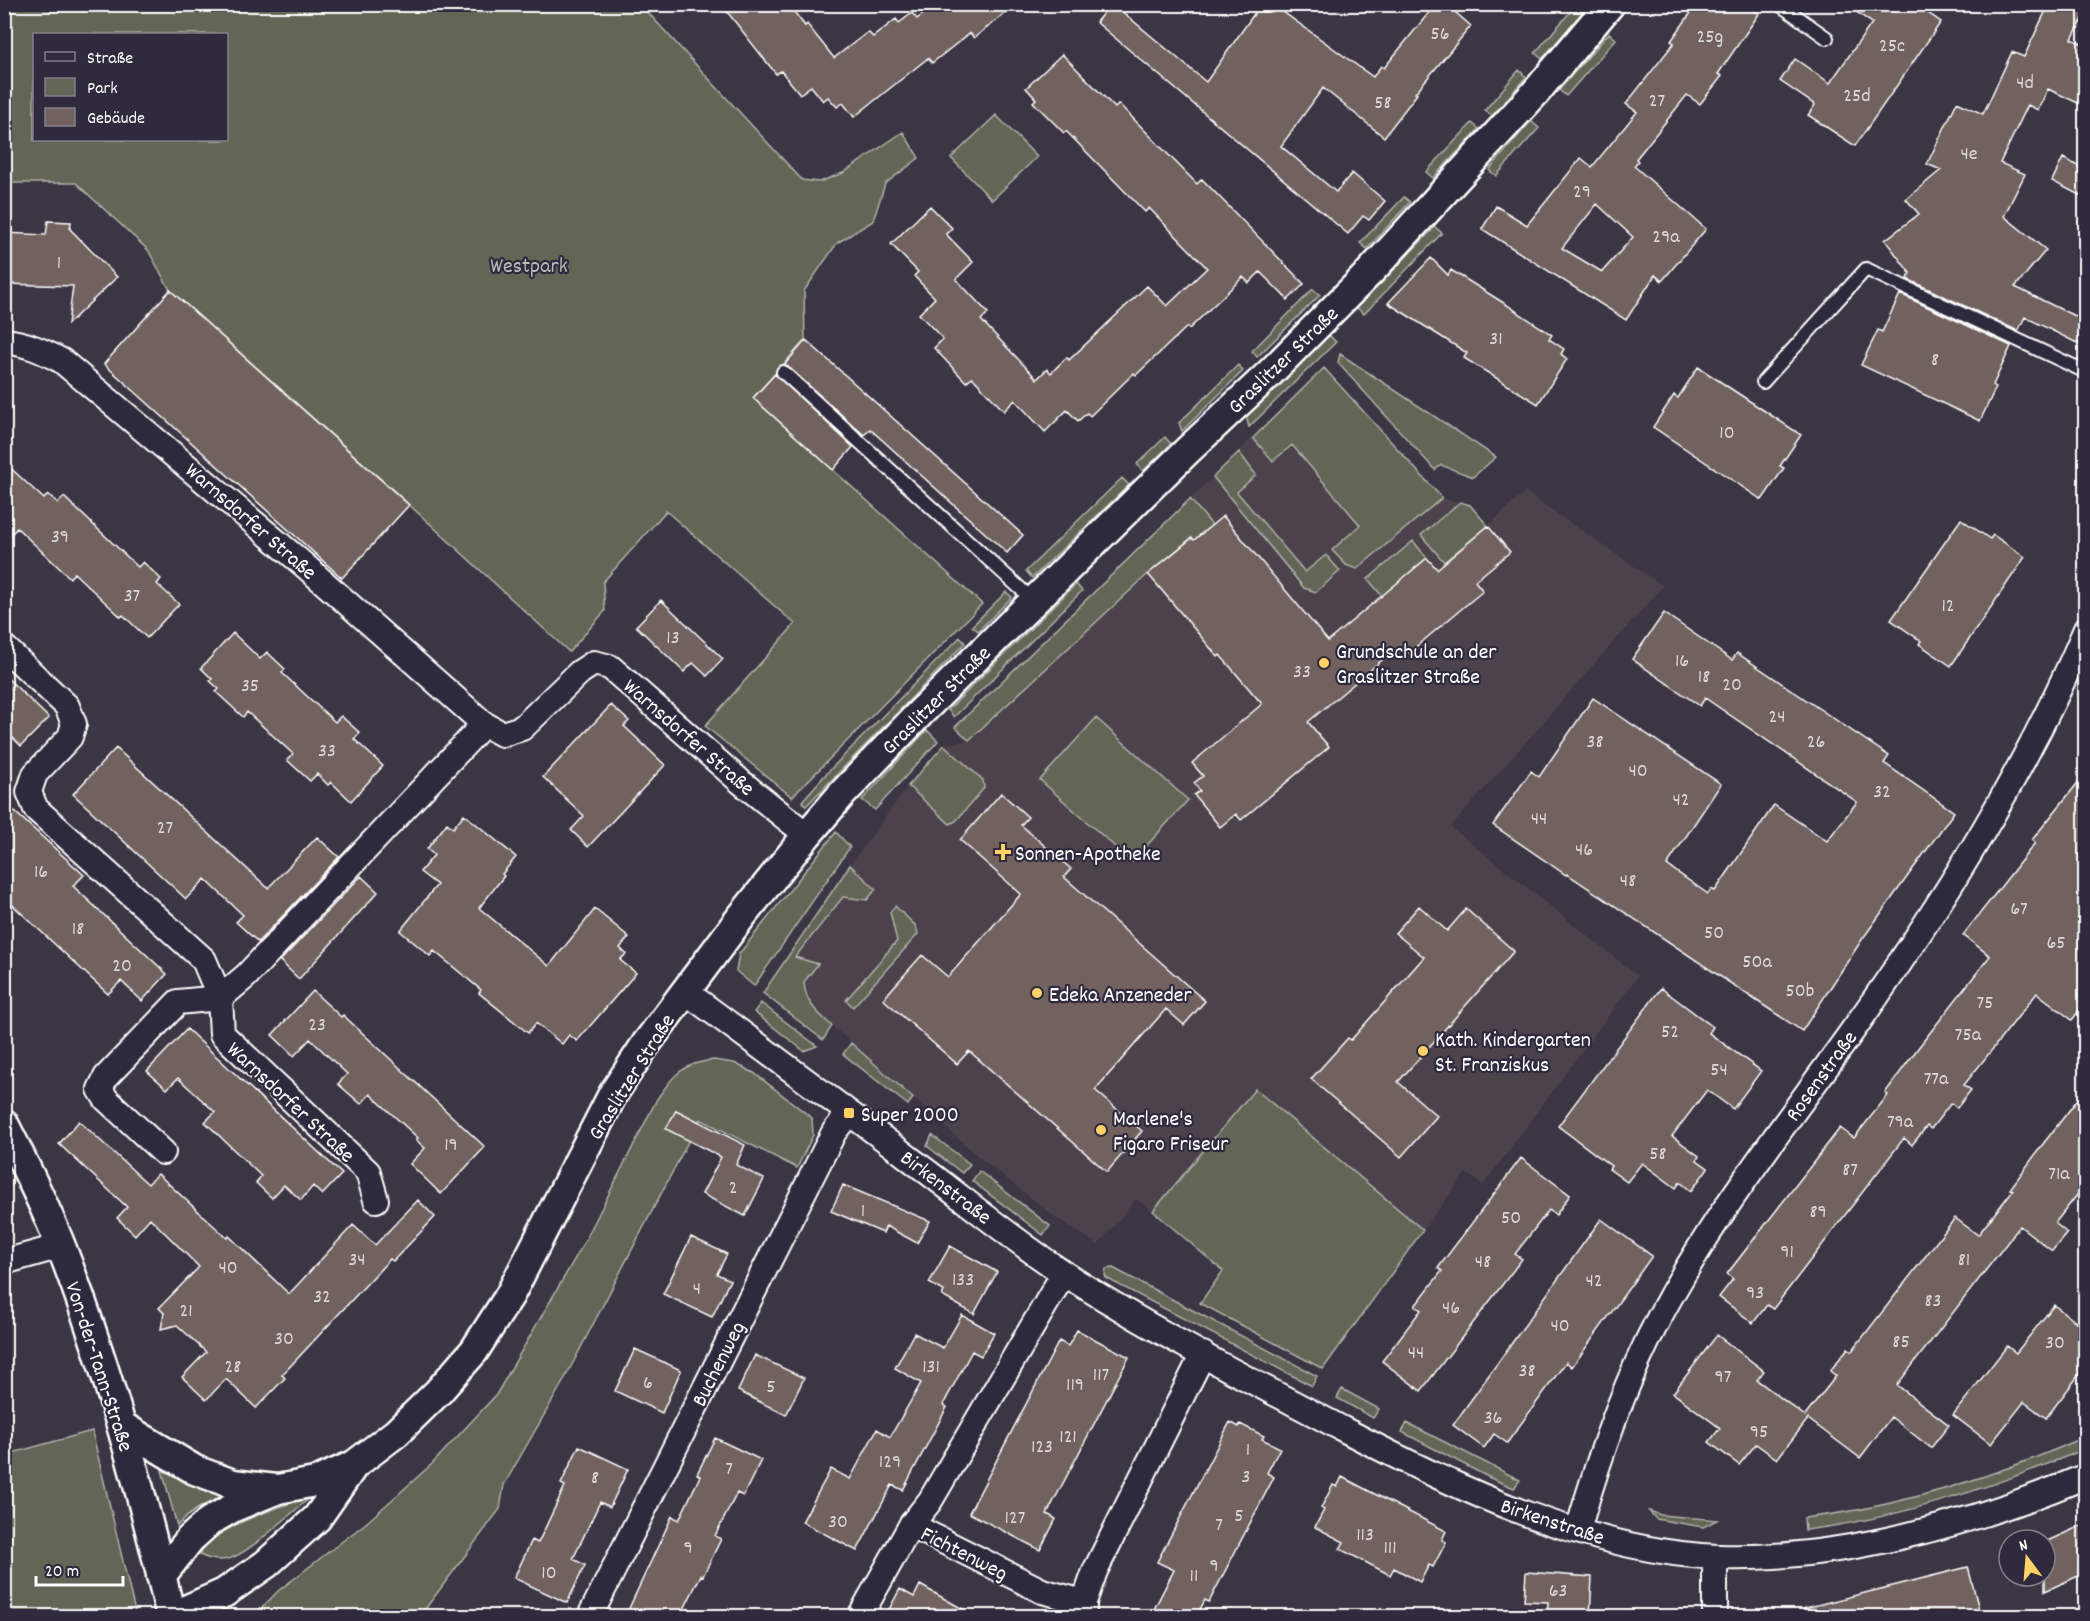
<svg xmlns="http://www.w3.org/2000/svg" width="2090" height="1621" font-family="Dekko,sans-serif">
	<rect width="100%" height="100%" fill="#3c3544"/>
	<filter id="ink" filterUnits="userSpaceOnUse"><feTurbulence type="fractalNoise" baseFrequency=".0167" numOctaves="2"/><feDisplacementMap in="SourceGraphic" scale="12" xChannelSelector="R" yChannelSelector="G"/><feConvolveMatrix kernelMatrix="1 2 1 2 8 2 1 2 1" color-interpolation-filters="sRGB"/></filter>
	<g filter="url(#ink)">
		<path fill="#4c424c" d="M1324,368l118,130 28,7 18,21 37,-34 138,94 -212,241 187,149 -155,209 -17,-12 -43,57 -168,-141 -102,122 -17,-12 -38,46 -43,-28 -76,-60 -169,-151 -5,-12 -1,-12 -9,-25 48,-60 24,3 8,-12 -25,-23 58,-79 42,38 33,-44 -39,-35 25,-5 179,-166 44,-36 20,-13 -22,-26z"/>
		<path fill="#636557" stroke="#b1b2ab" stroke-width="1.5" fill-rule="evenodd" d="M1577,4l12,1 -47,54 -7,-6z
			M5,5h636l161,175 17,2 24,-9 60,-41 16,26 -34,26 -12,37 -36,22 -33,48 1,49 -52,58 229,206 -190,193 -87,-71 90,-102 -129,-113 -63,71 2,29 -36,41 -178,-164 -221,-198 -22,-40 -72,-67h-71zM34,34h192v106h-192z
			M1609,33l7,6 -50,57 -7,-6z
			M1519,70l7,7 -34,39 -7,-6z
			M996,115l41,42 -45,43 -41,-42z
			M1531,121l8,7 -43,48 -7,-6z
			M1472,123l7,6 -46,49 -7,-6z
			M1404,197l6,5 -43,47 -7,-6z
			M1435,227l7,6 -78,81 -7,-6z
			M1313,289l7,6 -63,62 -5,-6z
			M1329,335l7,7 -87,85 -3,-11z
			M1340,354l156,103 -23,20 -32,-12 -6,5 -97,-107z
			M1238,365l5,6 -61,60 -3,-8z
			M1324,368l118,130 -85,71 -11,-4 -14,-15 28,-25 -68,-80 -19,16 -20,-23z
			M1165,437l6,7 -28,27 -6,-7z
			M1239,452l17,23 -19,17 68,80 21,-17 14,16 -24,21 -12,-4 -91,-111z
			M1122,478l7,7 -97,93 -6,-7z
			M1190,499l22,26 -18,15 -3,-2 -43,36 -179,166 -14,-13z
			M1460,502l10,3 18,21 -44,36 -23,-27z
			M1413,541l14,17 -45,38 -14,-17z
			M1076,584l6,7 -128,126 -6,-7z
			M1006,592l6,5 -34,34 -6,-5z
			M960,637l5,6 -159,163 -4,-5 24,-27z
			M1096,718l92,82 -56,62 -92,-82z
			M927,730l11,11 -63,69 -13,-10z
			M944,745l39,35 1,8 -28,33 -6,3 -42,-38z
			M836,832l14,15 -96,139 -18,-15 3,-17z
			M850,865l26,24 -9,11 -24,-3 -48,60 23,7 -14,18c1,21 13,30 28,44l-9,14 -60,-47z
			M895,906l21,20 2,8 -65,73 -7,-7 51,-59 -7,-29z
			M761,1003l56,43 -13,5 -50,-39z
			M851,1043l62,55 -5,7 -65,-51z
			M714,1060l20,3 20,10 58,45 1,17 -16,33 -97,-49 -137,263 -59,103 -4,24 -80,107h-166l24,-25 88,-68 66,-59 64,-69 89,-154 72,-142c17,-25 26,-36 57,-39z
			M1255,1089l168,141 -100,139 -123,-66 23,-32 -70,-60z
			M932,1135l38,29 -8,9 -35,-27z
			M979,1171l71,55 -7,9 -71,-54z
			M1113,1268l204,108 -5,10 -206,-108 -1,-3 1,-6z
			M1342,1389l37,20 -6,9 -36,-20z
			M1407,1423l113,57 -6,8 -26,-11 -86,-45z
			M92,1431l44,185h-131v-161z
			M2085,1437v12c-90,37 -182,69 -280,81l-1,-12c98,-11 192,-42 281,-81z
			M162,1470l31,14 34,12c-21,6 -34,14 -50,30z
			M312,1496c-19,15 -63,58 -84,63 -9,2 -20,0 -28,-4 6,-26 88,-51 112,-59z
			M1649,1511l12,4 56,5 -14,7 -47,-8z"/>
		<path fill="#72625f" stroke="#fff" stroke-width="1.5" fill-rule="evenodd" d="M721,4h67l17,22 2,-2 27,34 34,-26 5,5 23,-18 3,4 13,-10 5,6 19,-15h80l-42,34 -4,-5 -38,30 -4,-5 -74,59 -11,-14 -6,4 -9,-10 -5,4 -12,-15 -11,8 -19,-23 -5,3z
			M1111,4h2l93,78 55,-78h11l101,73 8,-11 3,2 52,-64h10l25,22 -56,67 2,1 -33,43 -61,-49 -42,58 55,46 16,-19 33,28 -16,19 -6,-4 -15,18 -252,-212z
			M1697,4h47l15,10 -41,60 4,2 -22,28 -13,-9 -51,64 2,2 -4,5 72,63 -44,52 -7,-6 -29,45 -144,-91 14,-23 31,19 54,-67 11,9 45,-55 -11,-8 48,-61 -3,-2zM1597,204l36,33 -31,35 -40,-24z
			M1845,4h70l26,18 -86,124 -47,-31 7,-10 -35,-24 15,-22 35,24 42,-60z
			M2049,4h36v10l-13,25 13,6v42l-7,16 -30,-14 -10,21 -10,-5 -28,58 25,11 -21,42 42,34 -31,37 70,34v26l-60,-30 -7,14 -111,-52 3,-6 -25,-33 34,-26 -13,-15 35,-29 -14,-6 30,-62 26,12 29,-62 12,5z
			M1062,54l53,54 4,-4 78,80 5,-5 102,105 -16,16 -28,-28 -11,11 -6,-6 -54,52 -2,-2 -51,48 -2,-2 -44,43 -3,-3 -9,8 -11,-11 -22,22 -30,-32 -11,11 -32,-34 -6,5 -32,-34 9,-9 -24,-25 16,-16 -21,-22 4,-4 -27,-28 39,-38 22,22 -6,6 27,28 -17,17 32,34 -7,7 56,59 10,-10 4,4 16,-16 2,3 78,-74 20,20 40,-38 -58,-60 -4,4 -79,-81 -2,2 -31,-31 3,-3 -10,-11z
			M2063,158l22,12v28l-33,-17z
			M48,221l23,1 -1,7 47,48 -49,47 5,-38 -69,-2v-51l42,2z
			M1431,258l17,17 3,-5 56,35 45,30 -3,4 15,10 -3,5 6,5 -29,45 -74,-46 3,-5 -79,-50z
			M170,290l239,215 -67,73 -238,-214z
			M1900,294l111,52 -18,39 3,2 -16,34 -119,-56 17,-35 4,2z
			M806,340l217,195 -16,18 -137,-124 -6,6 -79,-71z
			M1698,367l103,68 -21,31 4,2 -22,32 -109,-73 21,-32 4,3z
			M775,374l78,73 -20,23 -80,-72z
			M4,462l40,37 4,-5 10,9 6,-6 74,70 5,-5 18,17 -4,5 22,20 -32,34 -24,-23 -2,2 -47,-44 -4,5 -53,-50 -13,13z
			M1223,516l105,125 99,-83 10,11 51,-43 22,26 -35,29 8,10 -83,69 -7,-9 -85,71 21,25 -88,73 -5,-6 -16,13 -26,-32 6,-4 -6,-8 9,-7 -11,-13 70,-59 -42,-49 -2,2 -70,-83 44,-36 2,2z
			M1961,519l29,20 3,-4 32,22 -74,109 -32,-22 2,-3 -30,-21z
			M661,600l62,59 -16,17 -14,-13 -9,9 -48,-46z
			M1664,613l68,47 5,-7 90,61 62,42 -5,7 70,49 -93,129 -59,90 -235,-157 -1,1 -73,-50 38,-54 8,6 54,-79 128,86 -54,81 41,29 3,-5 4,2 59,-86 53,36 30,-39 -152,-104 -5,8 -68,-47z
			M233,633l27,26 7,-7 18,17 -3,4 53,49 6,-6 19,17 -6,6 29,27 -32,35 -20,-19 -3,3 -11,-11 -7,7 -23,-21 6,-6 -46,-42 -4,5 -27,-25 3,-3 -9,-8 2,-2 -11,-11z
			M4,675l45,43 -28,28 -17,-17z
			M611,705l18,16 -5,5 41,39 -77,82 -17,-17 13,-14 -41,-39z
			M116,748l152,140 49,-51 22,20 -81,85 -22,-20 7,-7 -38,-36 -19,20 -113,-105z
			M2085,774v229l-13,17 -35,-27 -73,92 7,5 -14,18 -6,-5 -20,26 -4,-3 -15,19 -8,-7 -131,171 -6,-4 -14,18 -34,-26 14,-18 -6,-5 113,-146 14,10 34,-43 -3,-2 33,-45 72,-92 -27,-21 72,-92 -3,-3z
			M1001,793l27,24 -7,8 50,44 -7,8 141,124 -21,24 -18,-16 -71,81 47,41 -35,41 -138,-121 -12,13 -74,-65 39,-44 26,22 73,-83 -61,-54z
			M4,802l80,73 -11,11 94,88 -25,27 -21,-20 -13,13 -104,-97z
			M464,814l52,43 -14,17 2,2 -25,32 70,58 46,-57 34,28 -9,11 6,6 -6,6 16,13 -59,68 -8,-6 -7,9 -26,-21 -8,10 -49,-40 2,-3 -47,-39 -4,5 -30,-25 37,-46 -17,-13 14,-17 -7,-6 20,-26 6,5z
			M361,876l17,16 -79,87 -19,-18z
			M1419,906l28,25 19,-22 48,42 -116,131 39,34 -36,41 -90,-78 37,-41 3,2 73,-83 -29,-24z
			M1661,988l52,39 -4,6 52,38 -28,38 -26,-19 -35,46 27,20 -2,4 11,8 -17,23 -11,-9 -4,6 -34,-25 -15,19 -18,-13 2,-3 -53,-40z
			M313,991l28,26 2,-2 142,132 -44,47 -31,-30 15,-16 -9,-8 2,-2 -48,-44 -9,10 -23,-20 9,-10 -37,-35 -16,17 -22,-21z
			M187,1029l155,145 -20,21 -9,-9 -12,14 -17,-15 -12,13 -16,-15 5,-7 -56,-54 10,-10 -37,-34 -11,11 -20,-18z
			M2085,1090v95l-30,38 12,10 -15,18 -32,-25 -123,159 52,40 -18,23 -40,-31 -31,41 -52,-39 -31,40 -21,-15 -17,21 -30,-23 11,-14 -47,-35 44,-58 47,36 -7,9 48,36 31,-40 -6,-5 18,-23 4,3 103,-133 23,17 35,-45 -3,-1 33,-45z
			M676,1110l69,35 -9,20 28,14 -19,37 -43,-22 19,-37 -55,-28z
			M79,1121l69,63 10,-10 69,64 2,-2 60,58 64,-69 22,20 43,-45 17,17 -42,44 -3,-2 -108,116 3,3 -29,30 -30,-29 -20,21 -24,-23 24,-25 -29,-27 -16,4 3,-16 -5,-5 40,-41 -49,-49 -15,17 -18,-17 10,-11 -68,-63z
			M1521,1158l49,37 -14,20 -7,-5 -34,44 7,5 -101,132 -39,-30 39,-51 -6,-4 27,-35 -4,-3z
			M843,1185l87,36 -13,22 -31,-17 -3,7 -52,-22z
			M1601,1219l51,37 -80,111 -6,-5 -59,81 -13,-9 -10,14 -31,-23z
			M691,1237l36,17 -10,20 13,6 -18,37 -49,-23z
			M950,1246l47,26 -23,42 -32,-18 2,-5 -15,-8z
			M2054,1305l31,24v38l-39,51 -22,-16 -33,42 -38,-29 54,-69 9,7z
			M962,1315l32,18 -13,23 -9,-5 -29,54 4,2 -44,83 -11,-5 -35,66 -55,-29 29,-53 19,10 27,-50 13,8 31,-54 -26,-15 19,-35 29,15z
			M1077,1330l52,27 -82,157 9,5 -16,31 -71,-37 90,-172 9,5z
			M635,1349l46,21 -19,43 -47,-22z
			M755,1355l49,23 -18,37 -48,-24z
			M1230,1422l9,5 1,-3 24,12 -2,3 18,9 -13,25 7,4 -65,125 -4,-2 -9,17h-46l24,-47 -17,-8z
			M715,1438l46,22 -18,36 -6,-3 -22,43 6,3 -18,37 -2,-1 -21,42h-55l47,-101 7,4 21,-44 -3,-2z
			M579,1446l49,23 -18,38 -10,-5 -27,57 12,6 -18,38 -53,-25 18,-38 6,3 27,-57 -4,-2z
			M1342,1477l104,54 -4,9 4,2 -13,25 -4,-2 -9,17 -26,-14 -4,7 -50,-26 4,-7 -29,-15 9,-17 -3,-2 12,-23 4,2z
			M2085,1524v49l-40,18v-49z
			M1968,1567l12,46 -15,4h-159l-1,-9z
			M1526,1572l66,5 -2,40h-43l1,-15 -24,-1z
			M920,1585l57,32h-92l15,-28 14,8z"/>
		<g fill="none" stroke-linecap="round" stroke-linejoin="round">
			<g stroke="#fff" stroke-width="16">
				<path id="service" d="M1779,4l48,34
					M783,372l251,229
					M1763,382l103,-113 220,103"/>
			</g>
			<g stroke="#fff" stroke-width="28">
				<path id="minor" d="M4,341c22,2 39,10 58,20l241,203 181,160 18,10 20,-6 58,-56 14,-9 16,4 131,115 66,53
					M4,647l63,59 7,18 -4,13 -35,37 -6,18 7,17 168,151 16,38 26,-22 238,-252
					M686,992c76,56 152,112 227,169 51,38 100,79 152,113 88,57 183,105 276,154 112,59 249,124 377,129 121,4 257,-34 368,-81
					M163,1152l-57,-53 -6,-10 6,-12 72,-75 42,-4 2,36 146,138 8,28
					M4,1262l57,-16
					M911,1525l131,66 42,11
					M1578,1530c21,-74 46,-146 82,-214 54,-102 126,-192 193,-286 89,-125 173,-259 233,-401
					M590,1616l244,-484 15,-19
					M860,1616l51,-91 19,-24 134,-228
					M1084,1616v-14l11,-31 108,-217
					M1715,1616v-59"/>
			</g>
			<g stroke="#fff" stroke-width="33">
				<path id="tertiary" d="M4,1124c21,41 41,82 58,125 46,119 80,243 109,367
					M122,1426l73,44 38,14 43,5
					M161,1576l29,-37 20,-18 24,-14 44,-18 37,-7 39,-17 42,-32 42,-41 36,-41 36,-56 103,-201 33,-50 95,-127 66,-82 35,-41 80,-83 266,-261 80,-75 102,-103 165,-179 75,-89
					M172,1616l52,-23 42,-29 51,-46 37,-53"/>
			</g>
			<use href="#service" stroke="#2f2a3d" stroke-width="12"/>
			<use href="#minor" stroke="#2f2a3d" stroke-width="24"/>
			<use href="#tertiary" stroke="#2f2a3d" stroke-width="28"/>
		</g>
	</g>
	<g fill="#ffd166" stroke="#2f2a3d" stroke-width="2">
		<circle cx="1324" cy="663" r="6"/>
		<path d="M1000 843h6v6h6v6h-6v6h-6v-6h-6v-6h6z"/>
		<circle cx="1037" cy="993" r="6"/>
		<circle cx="1423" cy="1051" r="6"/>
		<rect x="843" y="1107" width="12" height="12" rx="3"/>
		<circle cx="1101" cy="1130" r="6"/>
	</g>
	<g text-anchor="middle" stroke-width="4.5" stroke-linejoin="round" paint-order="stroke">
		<g font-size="20" fill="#dcd8d7">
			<text x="1440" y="39">56</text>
			<text x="1710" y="42">25g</text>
			<text x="1892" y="51">25c</text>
			<text x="2025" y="88">4d</text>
			<text x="1857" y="101">25d</text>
			<text x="1657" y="106">27</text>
			<text x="1383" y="108">58</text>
			<text x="1969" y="159">4e</text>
			<text x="1582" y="197">29</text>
			<text x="1666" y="242">29a</text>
			<text x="59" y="268">1</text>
			<text x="1496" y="344">31</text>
			<text x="1935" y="365">8</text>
			<text x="1727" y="438">10</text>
			<text x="60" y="542">39</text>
			<text x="132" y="601">37</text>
			<text x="1948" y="611">12</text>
			<text x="673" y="643">13</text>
			<text x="1682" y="666">16</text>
			<text x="1302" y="677">33</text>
			<text x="1704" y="682">18</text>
			<text x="1732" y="690">20</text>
			<text x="250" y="691">35</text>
			<text x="1777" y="722">24</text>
			<text x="1595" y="747">38</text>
			<text x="1816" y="747">26</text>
			<text x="327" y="756">33</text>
			<text x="1638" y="776">40</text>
			<text x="1882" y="797">32</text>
			<text x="1681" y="805">42</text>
			<text x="1539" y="824">44</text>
			<text x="165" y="833">27</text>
			<text x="1584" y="855">46</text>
			<text x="41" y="877">16</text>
			<text x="1628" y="886">48</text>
			<text x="2019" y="914">67</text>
			<text x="78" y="934">18</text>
			<text x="1714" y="938">50</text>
			<text x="2056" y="948">65</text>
			<text x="1757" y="967">50a</text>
			<text x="122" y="971">20</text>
			<text x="1800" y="996">50b</text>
			<text x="1985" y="1008">75</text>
			<text x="317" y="1030">23</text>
			<text x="1670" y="1037">52</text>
			<text x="1968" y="1040">75a</text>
			<text x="1719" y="1075">54</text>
			<text x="1936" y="1084">77a</text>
			<text x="1900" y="1127">79a</text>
			<text x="451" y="1150">19</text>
			<text x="1658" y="1159">58</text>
			<text x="1850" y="1175">87</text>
			<text x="2059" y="1179">71a</text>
			<text x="733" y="1193">2</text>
			<text x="863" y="1216">1</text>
			<text x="1818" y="1217">89</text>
			<text x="1511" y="1223">50</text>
			<text x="1787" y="1257">91</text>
			<text x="357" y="1265">34</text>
			<text x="1964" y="1265">81</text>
			<text x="1483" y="1267">48</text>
			<text x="228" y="1273">40</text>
			<text x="963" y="1285">133</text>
			<text x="1594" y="1286">42</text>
			<text x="697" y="1294">4</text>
			<text x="1755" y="1298">93</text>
			<text x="322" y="1302">32</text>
			<text x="1933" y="1306">83</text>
			<text x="1451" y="1313">46</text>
			<text x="186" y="1316">21</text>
			<text x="1560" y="1331">40</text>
			<text x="284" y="1344">30</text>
			<text x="1901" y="1347">85</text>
			<text x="2055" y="1348">30</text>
			<text x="1416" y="1358">44</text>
			<text x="233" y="1372">28</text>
			<text x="931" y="1372">131</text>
			<text x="1527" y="1376">38</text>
			<text x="1101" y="1380">117</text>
			<text x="1723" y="1382">97</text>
			<text x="648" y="1388">6</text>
			<text x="1075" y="1390">119</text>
			<text x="771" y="1392">5</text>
			<text x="1493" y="1423">36</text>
			<text x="1759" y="1437">95</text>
			<text x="1068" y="1442">121</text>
			<text x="1042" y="1452">123</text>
			<text x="1248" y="1455">1</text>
			<text x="890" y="1467">129</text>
			<text x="729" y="1474">7</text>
			<text x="1246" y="1482">3</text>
			<text x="595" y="1483">8</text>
			<text x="1239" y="1521">5</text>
			<text x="1015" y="1523">127</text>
			<text x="838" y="1527">30</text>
			<text x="1219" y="1530">7</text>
			<text x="1365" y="1540">113</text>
			<text x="688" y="1553">9</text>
			<text x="1390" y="1553">111</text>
			<text x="1214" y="1571">9</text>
			<text x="549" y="1578">10</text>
			<text x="1194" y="1581">11</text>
			<text x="1558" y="1596">63</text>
		</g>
		<g font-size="22" fill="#b9bab3" stroke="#2f2a3d">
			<text x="529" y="272">Westpark</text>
		</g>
		<g font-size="22" fill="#fff" stroke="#2f2a3d">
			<text transform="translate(1282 359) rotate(-44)" y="8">Graslitzer Straße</text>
			<text transform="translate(252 520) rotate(41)" y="8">Warnsdorfer Straße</text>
			<text transform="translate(935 699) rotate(-45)" y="8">Graslitzer Straße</text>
			<text transform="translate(690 736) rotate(41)" y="8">Warnsdorfer Straße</text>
			<text transform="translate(1820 1075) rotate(-54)" y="8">Rosenstraße</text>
			<text transform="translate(630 1076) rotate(-58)" y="8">Graslitzer Straße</text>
			<text transform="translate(292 1101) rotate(43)" y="8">Warnsdorfer Straße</text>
			<text transform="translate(947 1186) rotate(37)" y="8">Birkenstraße</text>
			<text transform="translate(717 1363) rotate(-63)" y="8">Buchenweg</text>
			<text transform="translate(101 1366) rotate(72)" y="8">Von-der-Tann-Straße</text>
			<text transform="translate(1553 1520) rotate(18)" y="8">Birkenstraße</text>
			<text transform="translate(965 1552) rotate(27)" y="8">Fichtenweg</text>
		</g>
		<g font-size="22" fill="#fff" stroke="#2f2a3d" text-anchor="start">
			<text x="1336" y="658">Grundschule an der<tspan x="1336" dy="25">Graslitzer Straße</tspan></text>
			<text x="1015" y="860">Sonnen-Apotheke</text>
			<text x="1049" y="1001">Edeka Anzeneder</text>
			<text x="1435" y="1046">Kath. Kindergarten<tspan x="1435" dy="25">St. Franziskus</tspan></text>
			<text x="861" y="1121">Super 2000</text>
			<text x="1113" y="1125">Marlene's<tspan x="1113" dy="25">Figaro Friseur</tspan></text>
		</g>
	</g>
	<rect width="2090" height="1621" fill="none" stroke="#2f2a3d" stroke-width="24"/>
	<rect x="12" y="12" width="2066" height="1597" fill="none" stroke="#fff" stroke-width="2" filter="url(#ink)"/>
	<rect x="33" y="33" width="195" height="108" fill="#2f2a3d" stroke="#827f8b" stroke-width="1.5"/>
	<rect x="45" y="52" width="30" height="9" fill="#2f2a3d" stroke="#827f8b" stroke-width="1.5"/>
	<text x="87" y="63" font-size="18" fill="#ffffff">Straße</text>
	<rect x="45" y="78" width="30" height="18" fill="#636557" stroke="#827f8b" stroke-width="1.5"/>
	<text x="87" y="93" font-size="18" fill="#ffffff">Park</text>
	<rect x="45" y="108" width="30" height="18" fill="#72625f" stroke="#827f8b" stroke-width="1.5"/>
	<text x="87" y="123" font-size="18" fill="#ffffff">Gebäude</text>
	<g transform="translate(2027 1558) rotate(344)"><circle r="28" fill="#2f2a3d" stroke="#827f8b" stroke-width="1.5"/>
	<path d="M0-4.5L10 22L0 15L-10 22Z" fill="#ffd166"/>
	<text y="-9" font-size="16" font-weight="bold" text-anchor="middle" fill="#ffffff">N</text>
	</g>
	<path d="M36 1576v9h87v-9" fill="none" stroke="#ffffff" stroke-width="3"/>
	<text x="45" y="1576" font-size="18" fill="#ffffff" stroke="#2f2a3d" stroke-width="4.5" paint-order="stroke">20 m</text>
</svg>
